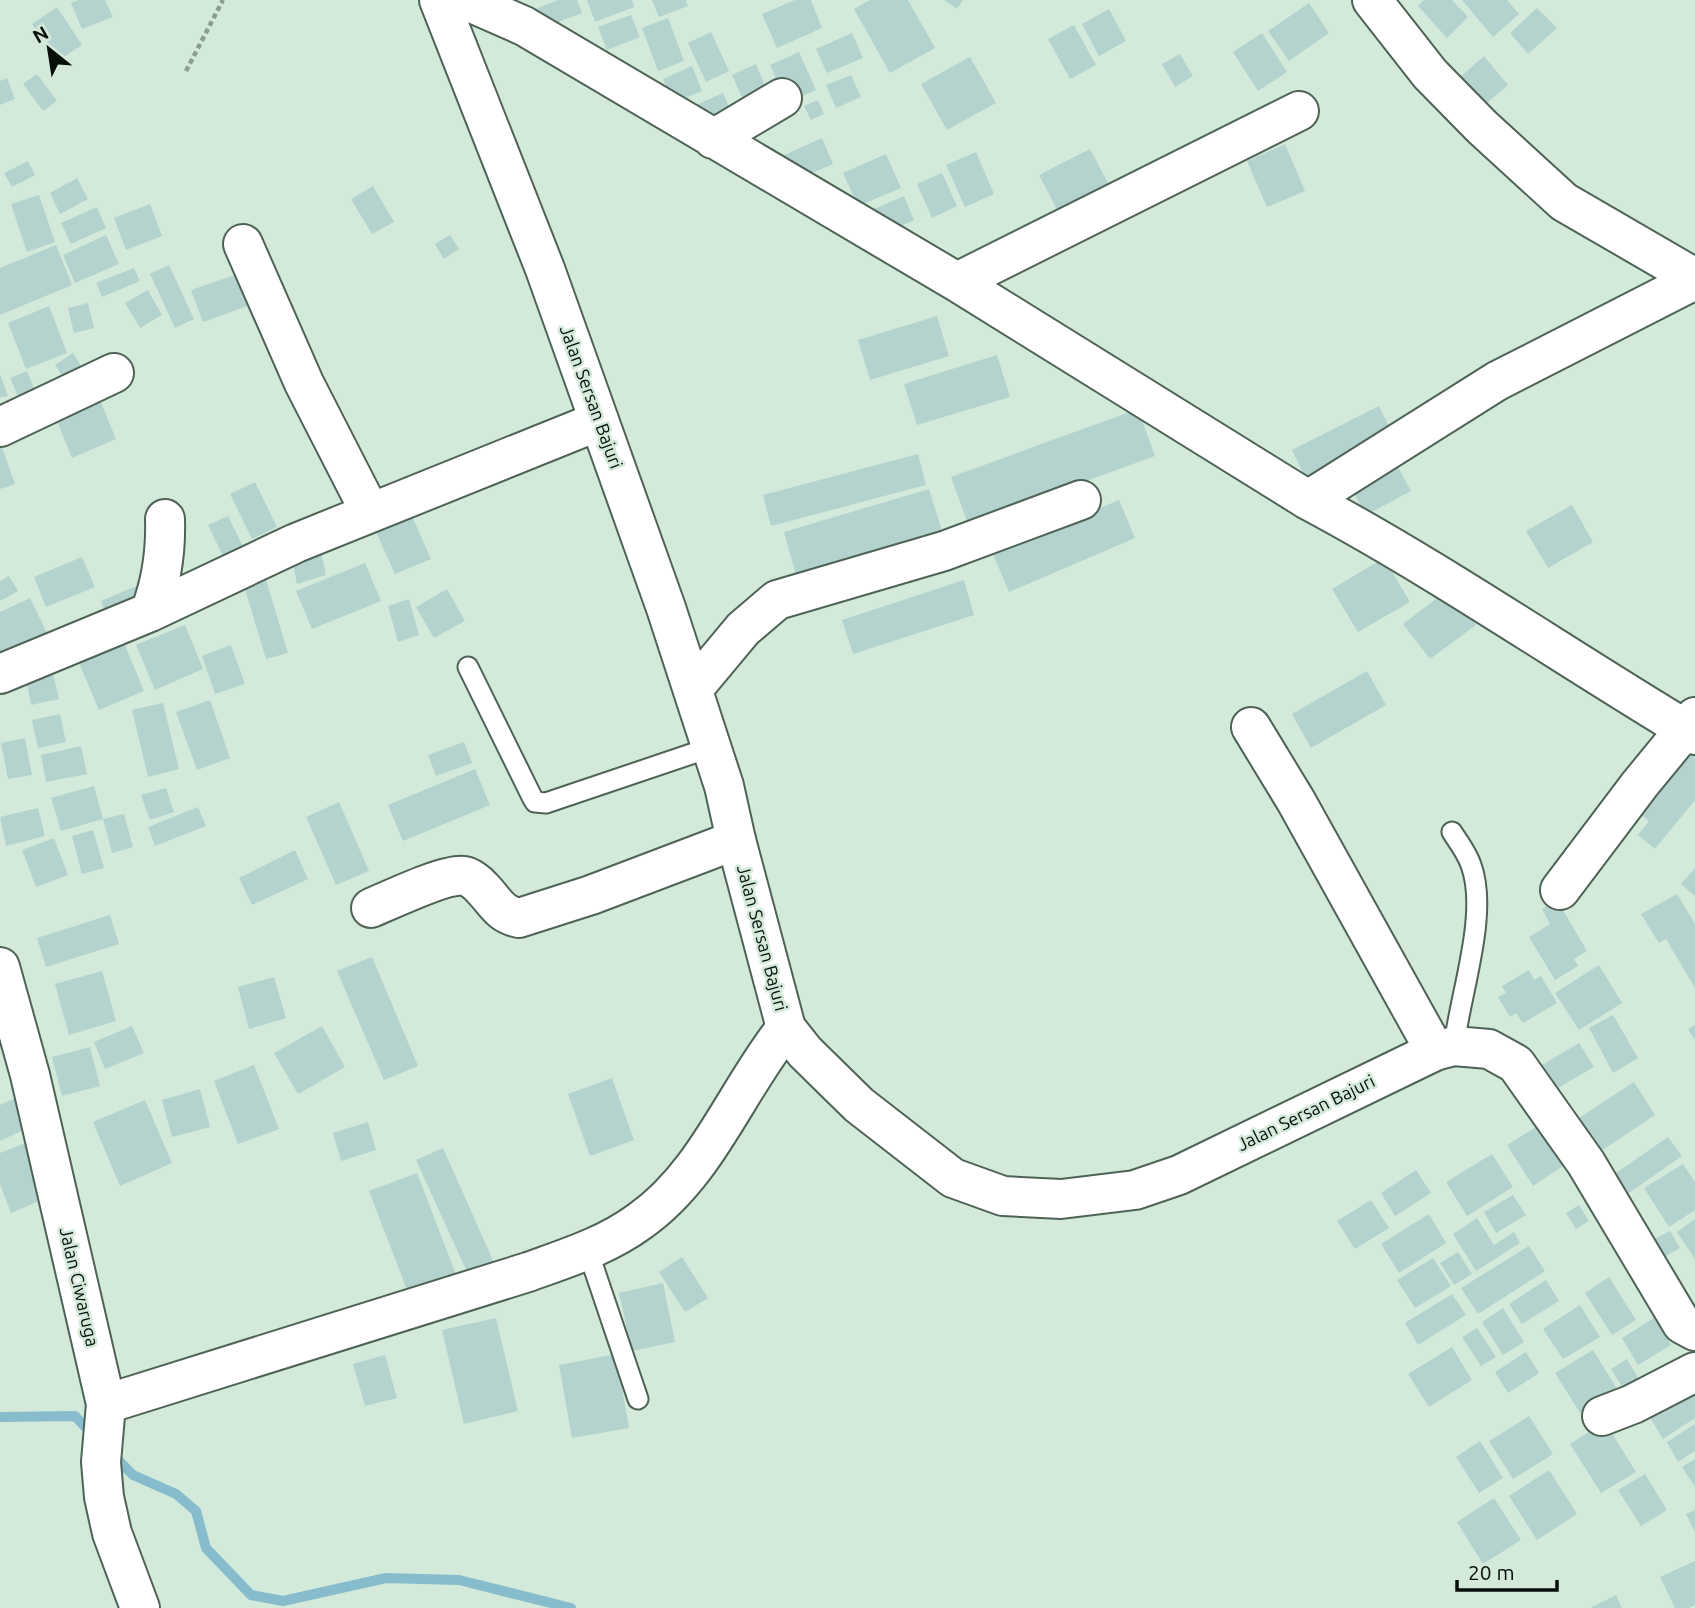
<svg xmlns="http://www.w3.org/2000/svg" width="1695" height="1608" font-family="Ubuntu,sans-serif">
	<rect width="100%" height="100%" fill="#d3eada"/>
	<g fill="none" stroke-linecap="round" stroke-linejoin="round">
		<path stroke="#86bccc" stroke-width="10" d="M0,1417l75,-1 18,19
			M111,1453l22,22 43,19 20,17 10,37 45,47 32,6 103,-23 73,2 112,28"/>
	</g>
	<path fill="#b4d2ce" d="M79,0h26l8,17 -31,12 -11,-26z
		M558,0h19l5,13 -42,16 -7,-19z
		M587,0h45l2,7 -39,15z
		M652,0h34l2,6 -29,11z
		M795,0h16l11,28 -45,20 -15,-34z
		M870,0h38l27,48 -45,25 -36,-64z
		M944,0h19l-6,9z
		M1424,0h28l16,17 -21,21 -29,-32z
		M1462,0h45l12,14 -26,23z
		M1309,3l20,30 -40,28 -21,-30z
		M57,7l25,38 -26,17 -24,-38z
		M1537,8l20,20 -29,26 -18,-21z
		M1109,9l17,32 -27,15 -17,-32z
		M631,15l9,22 -33,13 -9,-23z
		M668,18l16,43 -26,10 -16,-43z
		M1074,25l22,40 -26,14 -22,-40z
		M711,32l18,39 -23,11 -18,-39z
		M852,33l11,25 -36,15 -11,-24z
		M1262,33l25,39 -29,19 -25,-39z
		M799,52l17,38 -29,13 -17,-38z
		M1180,54l13,22 -18,11 -13,-23z
		M1484,56l24,29 -26,22 -24,-28z
		M970,57l26,46 -49,27 -26,-46z
		M756,64l16,39 -23,10 -17,-38z
		M692,66l10,25 -29,12 -10,-24z
		M37,74l20,27 -14,10 -20,-27z
		M851,75l10,22 -25,11 -10,-23z
		M7,78l8,21 -15,6v-24z
		M723,93l11,25 -25,11 -11,-25z
		M818,100l6,14 -13,6 -7,-14z
		M822,138l11,26 -40,17 -11,-25z
		M1285,144l20,47 -38,16 -20,-46z
		M1090,149l26,49 -51,27 -26,-50z
		M976,152l18,42 -29,13 -19,-42z
		M886,154l15,34 -43,18 -15,-33z
		M28,161l7,14 -23,12 -8,-14z
		M942,173l15,33 -25,12 -15,-34z
		M77,178l11,21 -28,15 -10,-21z
		M373,186l21,36 -22,12 -21,-35z
		M39,195l16,47 -28,10 -16,-48z
		M904,196l10,24 -31,14 -11,-24z
		M150,204l12,32 -36,14 -12,-32z
		M97,207l9,21 -35,16 -10,-21z
		M106,235l13,29 -44,19 -12,-28z
		M450,235l9,14 -15,10 -9,-15z
		M56,245l16,40 -72,30v-47z
		M169,265l25,54 -19,9 -25,-54z
		M134,268l6,13 -38,16 -6,-14z
		M250,270l11,31 -58,21 -12,-32z
		M148,290l14,25 -22,13 -15,-25z
		M88,303l6,25 -20,5 -6,-25z
		M49,306l18,47 -41,16 -18,-46z
		M937,316l12,40 -79,24 -12,-40z
		M73,353l17,27 -18,11 -17,-26z
		M997,355l13,42 -93,28 -13,-41z
		M27,371l14,34 -16,7 -15,-34z
		M0,374l8,22 -8,2z
		M99,398l17,41 -44,19 -17,-42z
		M1379,406l16,33 -87,44 -16,-33z
		M1138,409l17,47 -187,68 -17,-47z
		M0,442l15,42 -15,5z
		M918,454l8,31 -155,41 -8,-31z
		M1392,456l19,35 -45,24 -19,-34z
		M255,482l22,45 -25,12 -22,-45z
		M929,489l13,42 -146,44 -12,-43z
		M1119,500l16,38 -126,54 -16,-38z
		M1572,505l21,37 -45,26 -22,-37z
		M408,507l23,52 -36,15 -23,-51z
		M228,516l17,35 -20,9 -17,-35z
		M319,544l7,31 -29,9 -5,-26z
		M82,557l13,30 -49,20 -12,-30z
		M1384,558l26,44 -52,30 -26,-43z
		M365,563l16,38 -69,28 -16,-38z
		M264,573l24,80 -22,6 -24,-80z
		M9,576l9,15 -18,10v-20z
		M964,580l10,35 -121,39 -11,-34z
		M141,584l7,18 -40,17 -7,-18z
		M447,589l18,32 -31,17 -18,-31z
		M1449,589l27,36 -46,34 -27,-35z
		M30,598l17,35 -47,22v-43z
		M409,599l10,36 -21,7 -10,-36z
		M185,625l18,44 -48,21 -19,-45z
		M124,643l20,48 -45,19 -20,-47z
		M231,645l14,39 -30,10 -13,-38z
		M1367,671l19,34 -75,43 -19,-34z
		M53,673l6,26 -28,6 -5,-27z
		M210,700l20,58 -33,12 -21,-58z
		M163,703l16,66 -31,8 -16,-67z
		M60,714l6,28 -28,6 -6,-28z
		M25,738l7,37 -24,4 -7,-36z
		M464,742l8,21 -36,13 -8,-21z
		M81,746l6,28 -41,8 -5,-27z
		M1695,747v53l-40,49 -17,-14 11,-14 -19,-15z
		M475,769l15,36 -87,36 -15,-36z
		M94,786l9,33 -42,12 -10,-33z
		M166,788l8,24 -24,8 -9,-25z
		M339,802l30,69 -33,14 -30,-68z
		M198,807l8,19 -51,20 -7,-19z
		M38,808l7,28 -39,10 -6,-29z
		M124,814l9,33 -21,6 -9,-34z
		M93,830l11,38 -22,6 -10,-38z
		M54,838l14,37 -32,12 -14,-37z
		M295,850l13,29 -56,26 -13,-27z
		M1695,868v28l-14,-12z
		M1677,894l18,30v64l-29,-49 -7,4 -18,-29z
		M1557,900l30,51 -13,8 4,7 -23,14 -26,-43 21,-13 -8,-15z
		M110,915l9,29 -73,23 -9,-29z
		M372,957l46,109 -34,14 -47,-109z
		M1599,965l23,38 -43,27 -24,-37z
		M1529,970l5,10 7,-4 16,27 -34,20 -7,-10 -6,4 -12,-20 8,-4 -4,-7z
		M102,971l14,50 -47,14 -14,-51z
		M274,977l12,41 -37,11 -11,-42z
		M1613,1015l25,43 -25,15 -24,-45z
		M1695,1025v15l-7,-11z
		M132,1026l12,27 -39,16 -11,-27z
		M322,1026l23,41 -47,27 -24,-41z
		M1579,1043l15,24 -43,25 -14,-24z
		M90,1047l10,39 -38,10 -10,-39z
		M254,1065l25,64 -41,15 -24,-63z
		M612,1078l22,62 -44,16 -22,-62z
		M1634,1082l21,33 -54,36 -22,-33z
		M200,1089l10,38 -38,10 -10,-37z
		M20,1096l14,29 -34,16v-36z
		M145,1100l27,63 -52,23 -27,-64z
		M368,1122l8,28 -35,11 -8,-28z
		M1538,1126l25,40 -30,20 -26,-41z
		M1668,1137l14,19 -63,44 -13,-20z
		M31,1141l22,54 -42,18 -11,-29v-31z
		M443,1148l56,126 -26,11 -57,-125z
		M1492,1154l21,33 -46,29 -21,-34z
		M1683,1164l12,18v28l-26,17 -25,-39z
		M1416,1170l15,23 -36,23 -14,-23z
		M417,1173l40,104 -48,18 -40,-104z
		M1513,1195l13,20 -30,18 -12,-21z
		M1371,1200l18,28 -34,21 -18,-28z
		M1579,1205l10,16 -13,8 -10,-16z
		M1429,1214l17,29 -47,30 -18,-29z
		M1477,1218l17,27 20,-13 6,11 -44,28 -23,-37z
		M1695,1219v40l-18,-27z
		M1670,1231l10,17 -25,14 -10,-18z
		M1529,1246l16,25 -67,43 -17,-26z
		M1458,1252l14,22 -18,11 -14,-22z
		M682,1257l26,41 -23,14 -26,-40z
		M1433,1258l18,28 -36,22 -18,-28z
		M1609,1277l27,43 -24,15 -27,-42z
		M1546,1280l13,21 -37,23 -13,-20z
		M663,1283l12,59 -43,9 -13,-58z
		M1452,1294l14,21 -48,30 -13,-22z
		M1580,1305l20,32 -37,22 -20,-30z
		M1503,1308l21,34 -21,13 -21,-33z
		M496,1318l22,93 -54,13 -22,-94z
		M1654,1318l17,27 -33,20 -16,-27z
		M1477,1328l19,29 -15,9 -19,-29z
		M1452,1347l20,33 -43,27 -21,-33z
		M1593,1350l24,39 -37,24 -25,-40z
		M1526,1352l13,21 -31,20 -13,-21z
		M616,1354l13,74 -57,10 -13,-73z
		M385,1355l12,43 -32,8 -12,-42z
		M1627,1359l12,20 -16,9 -12,-19z
		M1695,1393v25l-32,21 -14,-23z
		M1529,1416l24,38 -40,25 -24,-38z
		M1605,1422l31,50 -35,21 -31,-49z
		M1695,1424v27l-17,11 -11,-20z
		M1480,1441l23,37 -24,15 -23,-36z
		M1695,1459v28l-13,-20z
		M1549,1470l28,44 -40,26 -28,-44z
		M1645,1474l22,36 -26,16 -23,-36z
		M1494,1498l27,42 -38,24 -26,-42z
		M1695,1510v22l-9,-18z
		M1695,1561v44l-6,3h-14l-15,-31z
		M1616,1595l6,13h-32z"/>
	<g fill="none" stroke-linecap="round" stroke-linejoin="round">
		<g stroke="#4e6355" stroke-width="23">
			<path id="service" d="M468,667l64,130 3,5 11,1 166,-56
				M1452,832c7,11 15,21 19,33 18,49 -11,129 -17,181
				M588,1251l50,148"/>
		</g>
		<g stroke="#4e6355" stroke-width="42">
			<path id="minor" d="M465,0l59,26 433,256 351,218c133,71 258,158 387,235
				M1372,0l58,74 52,53 82,75 131,76
				M713,139l69,-41
				M243,244l61,139 66,129
				M957,282l342,-171
				M0,427l114,-54
				M1308,500l189,-119 198,-101
				M150,612c12,-31 16,-60 15,-93
				M0,674l150,-62 146,-69 303,-122
				M693,689l50,-60 34,-29 167,-49 137,-51
				M1251,727l45,74 139,250
				M1560,890l80,-106 55,-67
				M371,908c19,-8 75,-35 93,-32 6,1 14,7 18,12 13,13 17,26 37,30l72,-23 145,-55
				M1602,1416l31,-12 62,-32"/>
		</g>
		<g stroke="#4e6355" stroke-width="42">
			<path id="tertiary" d="M0,967l30,108 76,329 -5,58 3,35 8,36 28,75
				M106,1404l422,-132c39,-14 78,-26 112,-51 67,-47 96,-131 146,-193"/>
		</g>
		<g stroke="#4e6355" stroke-width="42">
			<path id="secondary" d="M439,0l106,269 121,339 58,178 12,54 50,188 19,24 54,53 94,73 50,18 58,3 74,-9 44,-15 256,-124 19,-5 35,3 27,15 70,99 96,161 13,7"/>
		</g>
		<path stroke="#8b9c90" stroke-width="4.5" stroke-dasharray="5 3.5" stroke-linecap="butt" d="M186,71l37,-71"/>
		<use href="#service" stroke="#fff" stroke-width="19"/>
		<use href="#minor" stroke="#fff" stroke-width="38"/>
		<use href="#tertiary" stroke="#fff" stroke-width="38"/>
		<use href="#secondary" stroke="#fff" stroke-width="38"/>
	</g>
	<g text-anchor="middle" stroke-width="5" stroke-linejoin="round" paint-order="stroke">
		<g font-size="18" fill="#070f0a" stroke="#d3eada">
			<text transform="translate(591 397) rotate(70)" y="6">Jalan Sersan Bajuri</text>
			<text transform="translate(762 938) rotate(75)" y="6">Jalan Sersan Bajuri</text>
			<text transform="translate(1306 1113) rotate(-26)" y="6">Jalan Sersan Bajuri</text>
			<text transform="translate(79 1287) rotate(77)" y="6">Jalan Ciwaruga</text>
		</g>
	</g>
	<g transform="translate(49 49) rotate(330)" stroke="#d3eada" stroke-width="5" paint-order="stroke">
	<path d="M0-5L12 26L0 18L-12 26Z" fill="#070f0a"/>
	<text y="-10" font-size="19" font-weight="bold" text-anchor="middle" fill="#070f0a">N</text>
	</g>
	<path d="M1457 1580v10h100v-10" fill="none" stroke="#070f0a" stroke-width="3.5"/>
	<text x="1468" y="1580" font-size="21" fill="#070f0a" stroke="#d3eada" stroke-width="5" paint-order="stroke">20 m</text>
</svg>
